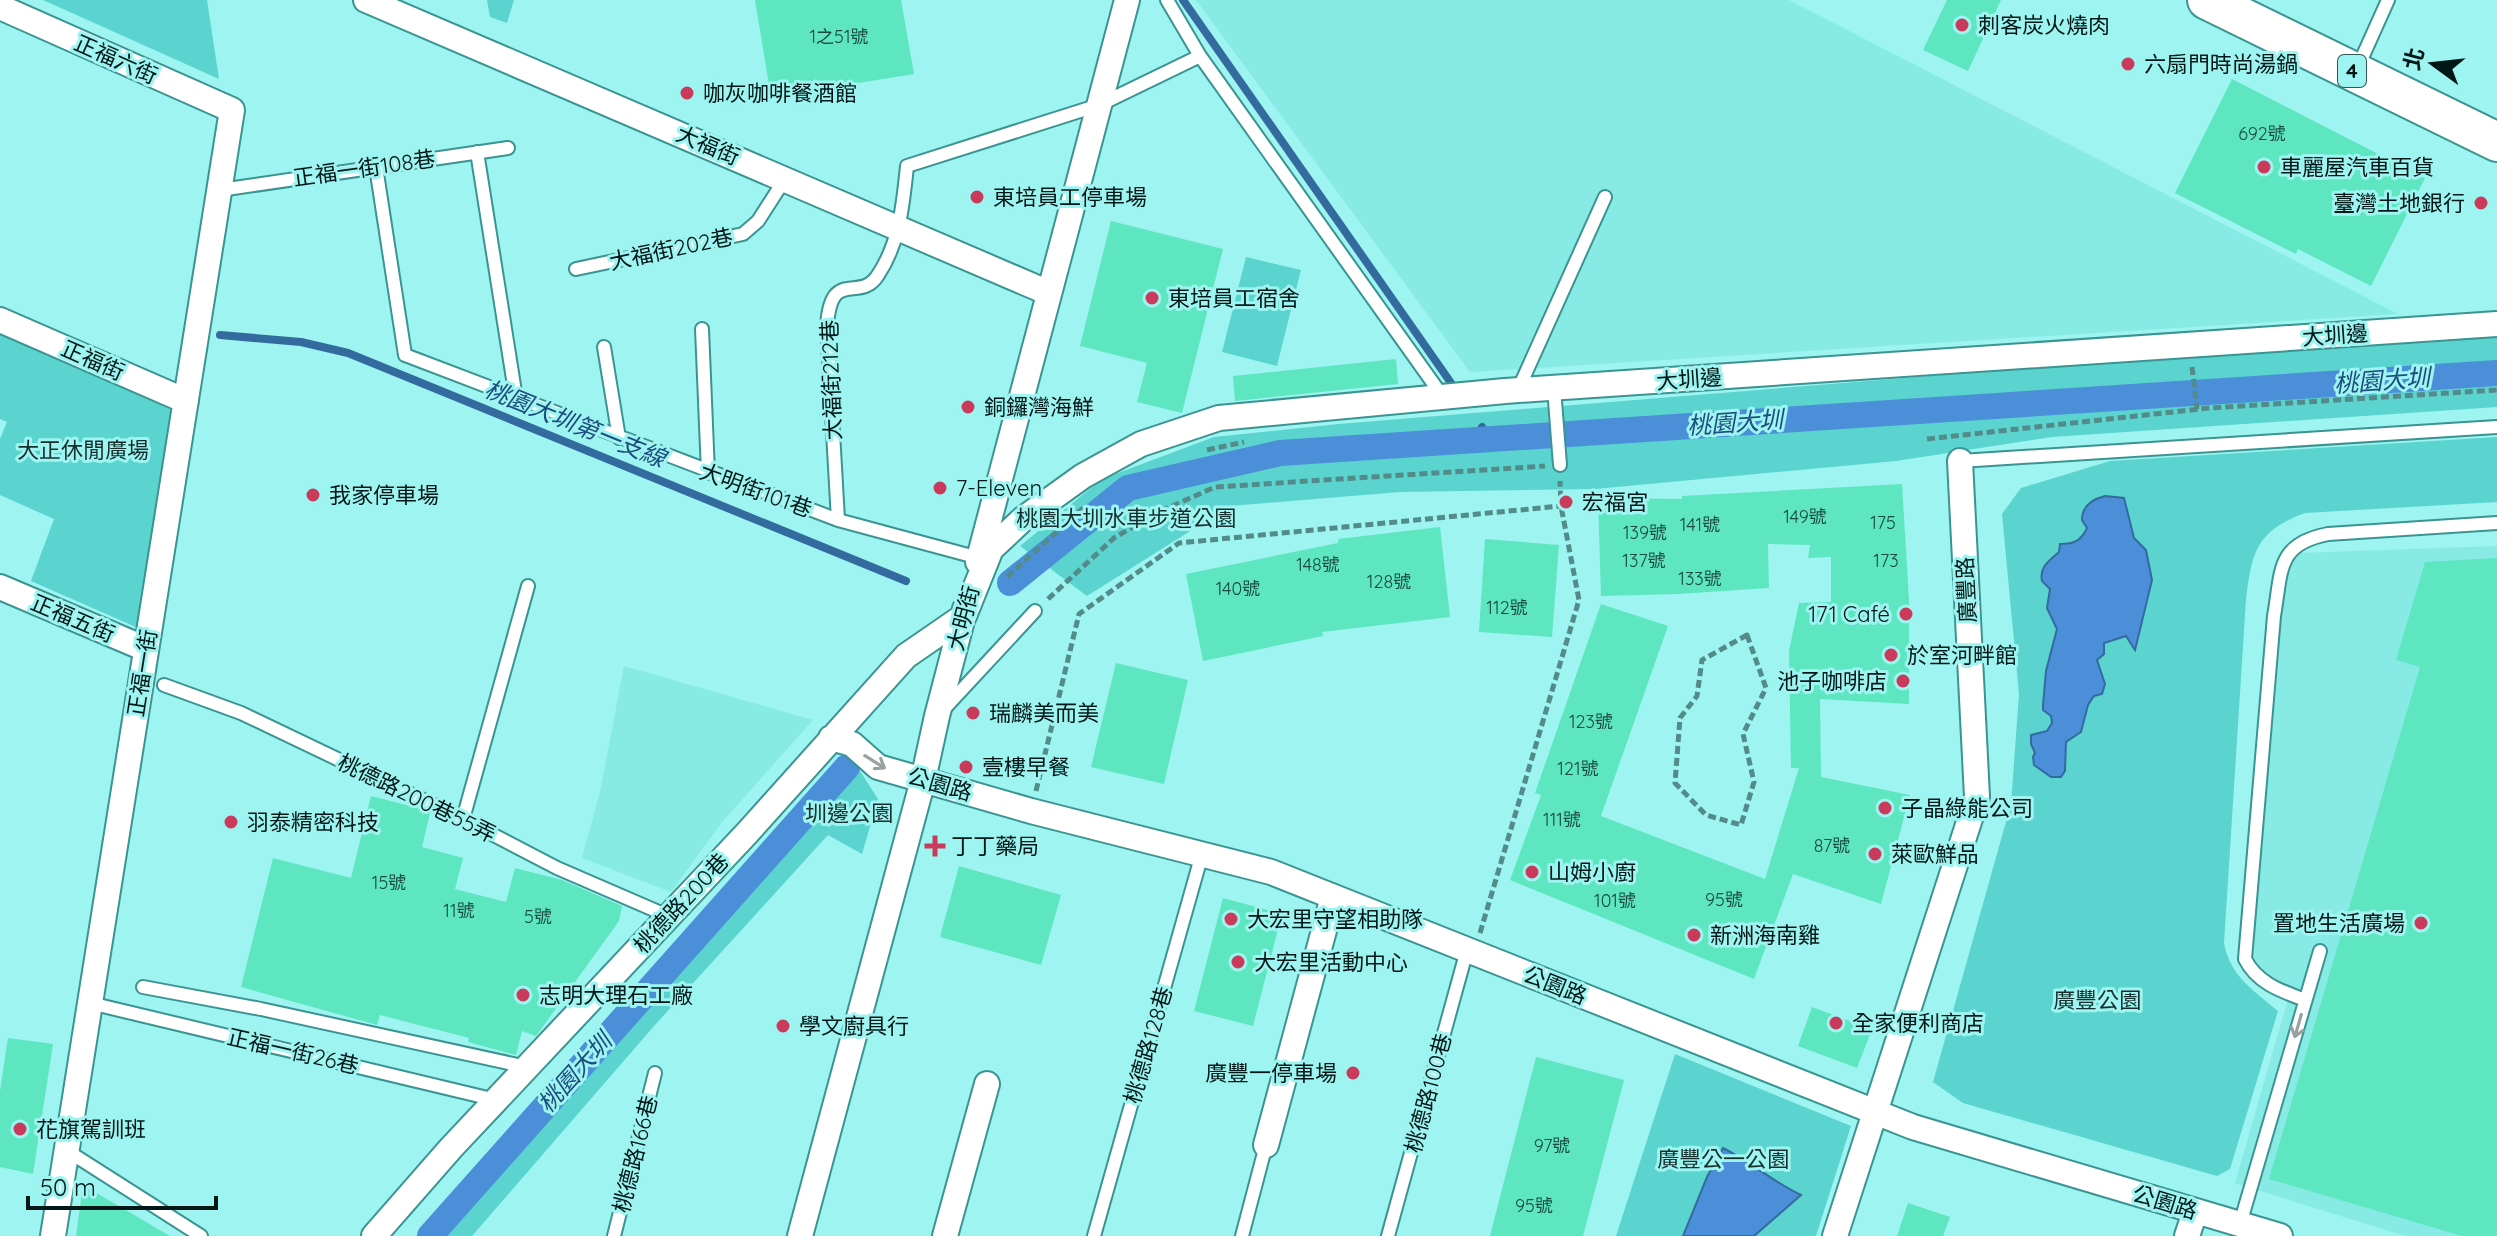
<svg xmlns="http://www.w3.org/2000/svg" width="2497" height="1236" font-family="Quicksand,'Noto Sans TC',sans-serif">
	<rect width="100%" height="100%" fill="#9df4f0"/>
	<path fill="#87eae5" d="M1196,0h593l609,314 -928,58z
		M2497,546v690h-92l-170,-53 56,-194 -41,-23 28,-397 20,-16z
		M624,666l189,54 -90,101 -52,71 -89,-34 18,-66z"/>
	<path fill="#5bd3cf" d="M43,0h164l12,79z
		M487,0h27l-7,23 -17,-6z
		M1246,257l55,13 -24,96 -55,-14z
		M2497,330v77l-445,30 -156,24 -301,28 -195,3 -170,14 -143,90 -67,-50 82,-67 112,-42 125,-13z
		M0,331l172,79 -34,218 -107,-47 23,-62 -54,-24v-56l7,-17 -7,-3z
		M2497,437v65l-192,11c-49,18 -53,39 -59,86l-22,344c6,33 29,47 54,68l-48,158 -13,7 -254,-73 -30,-21 78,-278 8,-110 -17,-180 19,-26 89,-27z
		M858,768l20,31 -16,55 -34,-19 -174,191 -182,210h-29z
		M1675,1054l176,72 -35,110h-200z"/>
	<path fill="#4b8fd9" stroke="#346b9f" stroke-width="2" d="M2105,496l19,2 10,40 12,12 6,30 -17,70 -9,-14 -22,7v11l-7,6 8,24 -3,10 -8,2 -6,9 -7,27 -15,10 -1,29 -4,6h-10l-17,-12 -1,-8 2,-4 -4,-9v-9l16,-4 5,-8 -1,-7 -8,-6v-5l3,-34 11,-42 -10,-21 3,-19 -8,-8c-3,-14 7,-20 17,-29l1,-8c14,0 21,-3 27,-16l-5,-8c0,-15 11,-21 23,-24z
		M1723,1148c28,14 50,34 78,47l-47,41h-71l24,-59z"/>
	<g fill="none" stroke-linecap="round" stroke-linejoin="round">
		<path stroke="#346b9f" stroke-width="8" d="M1183,0l273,390
			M220,335l81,7 47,11 558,228
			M1482,427l8,12"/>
		<path stroke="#4b8fd9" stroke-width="26" d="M1010,583l118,-95 152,-35 1217,-80
			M430,1236l417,-469"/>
	</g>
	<path fill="#5ee6c1" d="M755,0h146l13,74 -143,23z
		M1947,0h54l-33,71 -45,-21z
		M2232,79l193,99 -54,108 -73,-37 -2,5 -121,-61z
		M1111,221l112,28 -41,164 -45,-11 10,-39 -67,-17z
		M1396,359l2,25 -163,17 -2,-25z
		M1902,484l7,116v104l-89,-5 1,78 89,18 -29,109 -88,-30 -39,105 -244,-99 31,-85 -6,-2 66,-189 67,22 -67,190 164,63 34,-111h-8l-2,-117 10,-48 32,-1v-45l-23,1 2,-13 -42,-1 1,44 -91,6 -77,2 -3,-98 84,1v-3z
		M1440,527l10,90 -128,15 1,4 -120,25 -17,-87 152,-31v-4z
		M1485,539l74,6 -7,92 -73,-5z
		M2497,558v678h-35l-193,-57 151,-512 -24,-7 29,-98z
		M1116,663l72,17 -24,104 -73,-17z
		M371,796l47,12 12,5 -8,34 41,11 -8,31 51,13 9,-34 47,12 60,26 -3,15 -83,115 -14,-5 -6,24 -48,-13 1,-4 -89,-23 -3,10 -136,-38 32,-129 78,20z
		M959,866l102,29 -20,70 -101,-28z
		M1223,898l59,16 -29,112 -59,-15z
		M1812,1007l60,22 -15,39 -59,-22z
		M8,1038l45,6 -20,130 -33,-7v-76z
		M1536,1057l88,23 -41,156h-93z
		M83,1185l87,51h-94z
		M1908,1203l42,14 -7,19h-46z"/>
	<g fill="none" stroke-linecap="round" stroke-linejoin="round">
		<g stroke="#3b9491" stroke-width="16">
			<path id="lane" d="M1167,0l33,56 243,341
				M2357,69l31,-69
				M477,152l39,246
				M376,167l29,188 433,165 141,38
				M220,190l288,-42
				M576,269l167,-35 15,-13 27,-42
				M702,329l6,144
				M604,347l15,91
				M1554,388l6,77
				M1518,390l87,-193
				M1960,461l537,-34
				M838,520l-11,-194c4,-60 33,-22 51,-51 22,-33 25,-71 29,-109l192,-61 101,-49
				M164,685l77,28 222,106 94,49 111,48
				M945,708l90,-97
				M463,819l65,-233
				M143,987l118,22 266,58
				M2305,1000c-24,-9 -48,-17 -60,-41l29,-343c8,-45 2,-72 54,-82l169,-11
				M90,1003l406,97
				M66,1150l135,86
				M2240,1224l80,-273
				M614,1236l41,-163
				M1094,1236l108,-382
				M1242,1236l24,-91
				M1388,1236l79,-286"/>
		</g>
		<g stroke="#3b9491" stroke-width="28">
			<path id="street" d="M366,0l683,293
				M0,7l232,103 -179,1126
				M0,320l186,81
				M978,562l149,-562
				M0,587l146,62
				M831,738l21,6 26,23 153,44 240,61 642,255 367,109
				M1266,1145l67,-248
				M374,1236l77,-88 297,-316 158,-176 58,-40 27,-67 32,-30 60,-43 58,-32 78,-26 286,-27 992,-67
				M800,1236l123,-456 14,-64 28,-107
				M945,1236l42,-152
				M1835,1236l142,-439 -17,-336
				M2187,1236l8,-24"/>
		</g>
		<g stroke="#3b9491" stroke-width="42">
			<path id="primary" d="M2207,0l290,142"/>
		</g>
		<path stroke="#528b89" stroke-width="5" stroke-dasharray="8 4" stroke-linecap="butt" d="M2192,367l5,42
			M1927,439l282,-31 288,-18
			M1207,450l37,-8
			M1007,577l76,-69
			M1048,599l66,-61 45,-26 56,-25 330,-21
			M1747,635l19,53 -23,46 11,48 -13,43 -35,-10 -31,-32 5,-65 17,-22 5,-36z
			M1036,791l43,-177 100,-71 382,-37 -1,-25
			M1480,933l99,-333 -18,-94"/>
		<use href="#lane" stroke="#fff" stroke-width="12"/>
		<use href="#street" stroke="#fff" stroke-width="24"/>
		<use href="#primary" stroke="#fff" stroke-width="38"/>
	</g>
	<defs><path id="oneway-shaft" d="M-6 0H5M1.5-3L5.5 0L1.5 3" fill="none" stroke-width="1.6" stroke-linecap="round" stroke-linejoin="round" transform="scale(2)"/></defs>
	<g stroke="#99a2a2">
		<use href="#oneway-shaft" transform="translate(875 762) rotate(32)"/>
		<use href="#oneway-shaft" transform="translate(2298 1026) rotate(106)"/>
	</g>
	<g fill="#ca3b5b" stroke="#9df4f0" stroke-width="3">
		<circle cx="1962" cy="25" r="8"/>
		<circle cx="2128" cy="64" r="8"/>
		<circle cx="687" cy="93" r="8"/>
		<circle cx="2264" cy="167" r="8"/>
		<circle cx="977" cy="197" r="8"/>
		<circle cx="2481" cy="203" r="8"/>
		<circle cx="1152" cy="298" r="8"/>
		<circle cx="968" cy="407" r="8"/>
		<circle cx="940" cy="488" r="8"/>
		<circle cx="313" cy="495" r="8"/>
		<circle cx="1566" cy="502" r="8"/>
		<circle cx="1906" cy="614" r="8"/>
		<circle cx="1891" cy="655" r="8"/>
		<circle cx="1903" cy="681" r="8"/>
		<circle cx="973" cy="713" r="8"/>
		<circle cx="966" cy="767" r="8"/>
		<circle cx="1885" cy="808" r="8"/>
		<circle cx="231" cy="822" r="8"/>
		<path d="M931 834h8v8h8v8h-8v8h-8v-8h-8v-8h8z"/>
		<circle cx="1875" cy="854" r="8"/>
		<circle cx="1532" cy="872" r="8"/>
		<circle cx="1231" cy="919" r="8"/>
		<circle cx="2421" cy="923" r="8"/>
		<circle cx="1694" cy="935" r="8"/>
		<circle cx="1238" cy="962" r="8"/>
		<circle cx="523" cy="995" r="8"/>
		<circle cx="1836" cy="1023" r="8"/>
		<circle cx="783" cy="1026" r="8"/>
		<circle cx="1353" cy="1073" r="8"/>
		<circle cx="20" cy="1129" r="8"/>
	</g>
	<g text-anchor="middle" stroke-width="6" stroke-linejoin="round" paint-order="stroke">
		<g font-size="18" fill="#184b42">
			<text x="839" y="43">1之51號</text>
			<text x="2262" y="140">692號</text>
			<text x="1805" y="523">149號</text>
			<text x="1883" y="529">175</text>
			<text x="1700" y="531">141號</text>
			<text x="1645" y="539">139號</text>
			<text x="1644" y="567">137號</text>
			<text x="1886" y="567">173</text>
			<text x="1318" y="571">148號</text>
			<text x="1700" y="585">133號</text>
			<text x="1389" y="588">128號</text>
			<text x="1238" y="595">140號</text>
			<text x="1507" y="614">112號</text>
			<text x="1591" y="728">123號</text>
			<text x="1578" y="775">121號</text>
			<text x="1562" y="826">111號</text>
			<text x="1832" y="852">87號</text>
			<text x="389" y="889">15號</text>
			<text x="1724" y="906">95號</text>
			<text x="1615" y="907">101號</text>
			<text x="459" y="917">11號</text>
			<text x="538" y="923">5號</text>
			<text x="1552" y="1152">97號</text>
			<text x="1534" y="1212">95號</text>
		</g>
		<rect fill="#9df4f0" stroke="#2f5958" stroke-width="2" x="2338" y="55" width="28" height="32" rx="6"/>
		<g font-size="20" font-weight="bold" fill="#001717">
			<text x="2352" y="78">4</text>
		</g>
		<g font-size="22" fill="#001717" stroke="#9df4f0" text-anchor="start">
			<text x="1978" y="33">刺客炭火燒肉</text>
			<text x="2144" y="72">六扇門時尚湯鍋</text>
			<text x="703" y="101">咖灰咖啡餐酒館</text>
			<text x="2280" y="175">車麗屋汽車百貨</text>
			<text x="993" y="205">東培員工停車場</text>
			<text x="2465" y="211" text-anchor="end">臺灣土地銀行</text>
			<text x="1168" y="306">東培員工宿舍</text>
			<text x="984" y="415">銅鑼灣海鮮</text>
			<text x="956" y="496">7-Eleven</text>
			<text x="329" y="503">我家停車場</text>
			<text x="1582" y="510">宏福宮</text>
			<text x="1890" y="622" text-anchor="end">171 Café</text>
			<text x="1907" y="663">於室河畔館</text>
			<text x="1887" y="689" text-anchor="end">池子咖啡店</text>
			<text x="989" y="721">瑞麟美而美</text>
			<text x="982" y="775">壹樓早餐</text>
			<text x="1901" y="816">子晶綠能公司</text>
			<text x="247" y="830">羽泰精密科技</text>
			<text x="951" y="854">丁丁藥局</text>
			<text x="1891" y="862">萊歐鮮品</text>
			<text x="1548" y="880">山姆小廚</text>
			<text x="1247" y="927">大宏里守望相助隊</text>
			<text x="2405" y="931" text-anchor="end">置地生活廣場</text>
			<text x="1710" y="943">新洲海南雞</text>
			<text x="1254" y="970">大宏里活動中心</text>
			<text x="539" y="1003">志明大理石工廠</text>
			<text x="1852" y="1031">全家便利商店</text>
			<text x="799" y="1034">學文廚具行</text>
			<text x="1337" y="1081" text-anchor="end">廣豐一停車場</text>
			<text x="36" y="1137">花旗駕訓班</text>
		</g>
		<g font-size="22" fill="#001717" stroke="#9df4f0">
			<text transform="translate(116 59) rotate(24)" y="8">正福六街</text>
			<text transform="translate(708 145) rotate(23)" y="8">大福街</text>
			<text transform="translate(364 168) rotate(-8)" y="8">正福一街108巷</text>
			<text transform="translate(671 249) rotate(-12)" y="8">大福街202巷</text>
			<text transform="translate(2335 335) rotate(-4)" y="8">大圳邊</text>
			<text transform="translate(93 360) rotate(24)" y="8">正福街</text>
			<text transform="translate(1689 379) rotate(-4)" y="8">大圳邊</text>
			<text transform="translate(831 380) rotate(-92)" y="8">大福街212巷</text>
			<text transform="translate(756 490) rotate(20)" y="8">大明街101巷</text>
			<text transform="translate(1966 590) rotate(-93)" y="8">廣豐路</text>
			<text transform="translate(73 618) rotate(23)" y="8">正福五街</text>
			<text transform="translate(963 618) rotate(-75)" y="8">大明街</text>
			<text transform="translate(142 673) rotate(-81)" y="8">正福一街</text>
			<text transform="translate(940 784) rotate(16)" y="8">公園路</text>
			<text transform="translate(417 798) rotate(26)" y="8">桃德路200巷55弄</text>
			<text transform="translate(681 903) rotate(-47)" y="8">桃德路200巷</text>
			<text transform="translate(1555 985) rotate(22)" y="8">公園路</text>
			<text transform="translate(1148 1045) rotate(-74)" y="8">桃德路128巷</text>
			<text transform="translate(293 1051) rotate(13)" y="8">正福一街26巷</text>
			<text transform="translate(1428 1093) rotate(-75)" y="8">桃德路100巷</text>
			<text transform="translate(635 1154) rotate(-76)" y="8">桃德路166巷</text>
			<text transform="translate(2165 1202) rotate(17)" y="8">公園路</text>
		</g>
		<g font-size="22" fill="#152f2e" stroke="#9df4f0">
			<text x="83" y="458">大正休閒廣場</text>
			<text x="1126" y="526">桃園大圳水車步道公園</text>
			<text x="849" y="821">圳邊公園</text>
			<text x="2097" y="1008">廣豐公園</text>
			<text x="1723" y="1167">廣豐公一公園</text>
		</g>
		<g font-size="24" font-style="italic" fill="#1d4d7d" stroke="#9df4f0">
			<text transform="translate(2382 381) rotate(-4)" y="8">桃園大圳</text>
			<text transform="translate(1735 423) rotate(-4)" y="8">桃園大圳</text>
			<text transform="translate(575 424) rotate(22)" y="8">桃園大圳第一支線</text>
			<text transform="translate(575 1073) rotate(-48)" y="8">桃園大圳</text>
		</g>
	</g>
	<g transform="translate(2433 64) rotate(285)" stroke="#9df4f0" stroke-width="6" paint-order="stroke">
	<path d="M0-6L14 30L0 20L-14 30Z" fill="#001717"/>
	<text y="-12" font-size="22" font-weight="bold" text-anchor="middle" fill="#001717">北</text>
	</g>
	<path d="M28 1196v12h188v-12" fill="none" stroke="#001717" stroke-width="4"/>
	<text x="40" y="1196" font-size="24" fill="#001717" stroke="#9df4f0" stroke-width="6" paint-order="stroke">50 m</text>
</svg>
